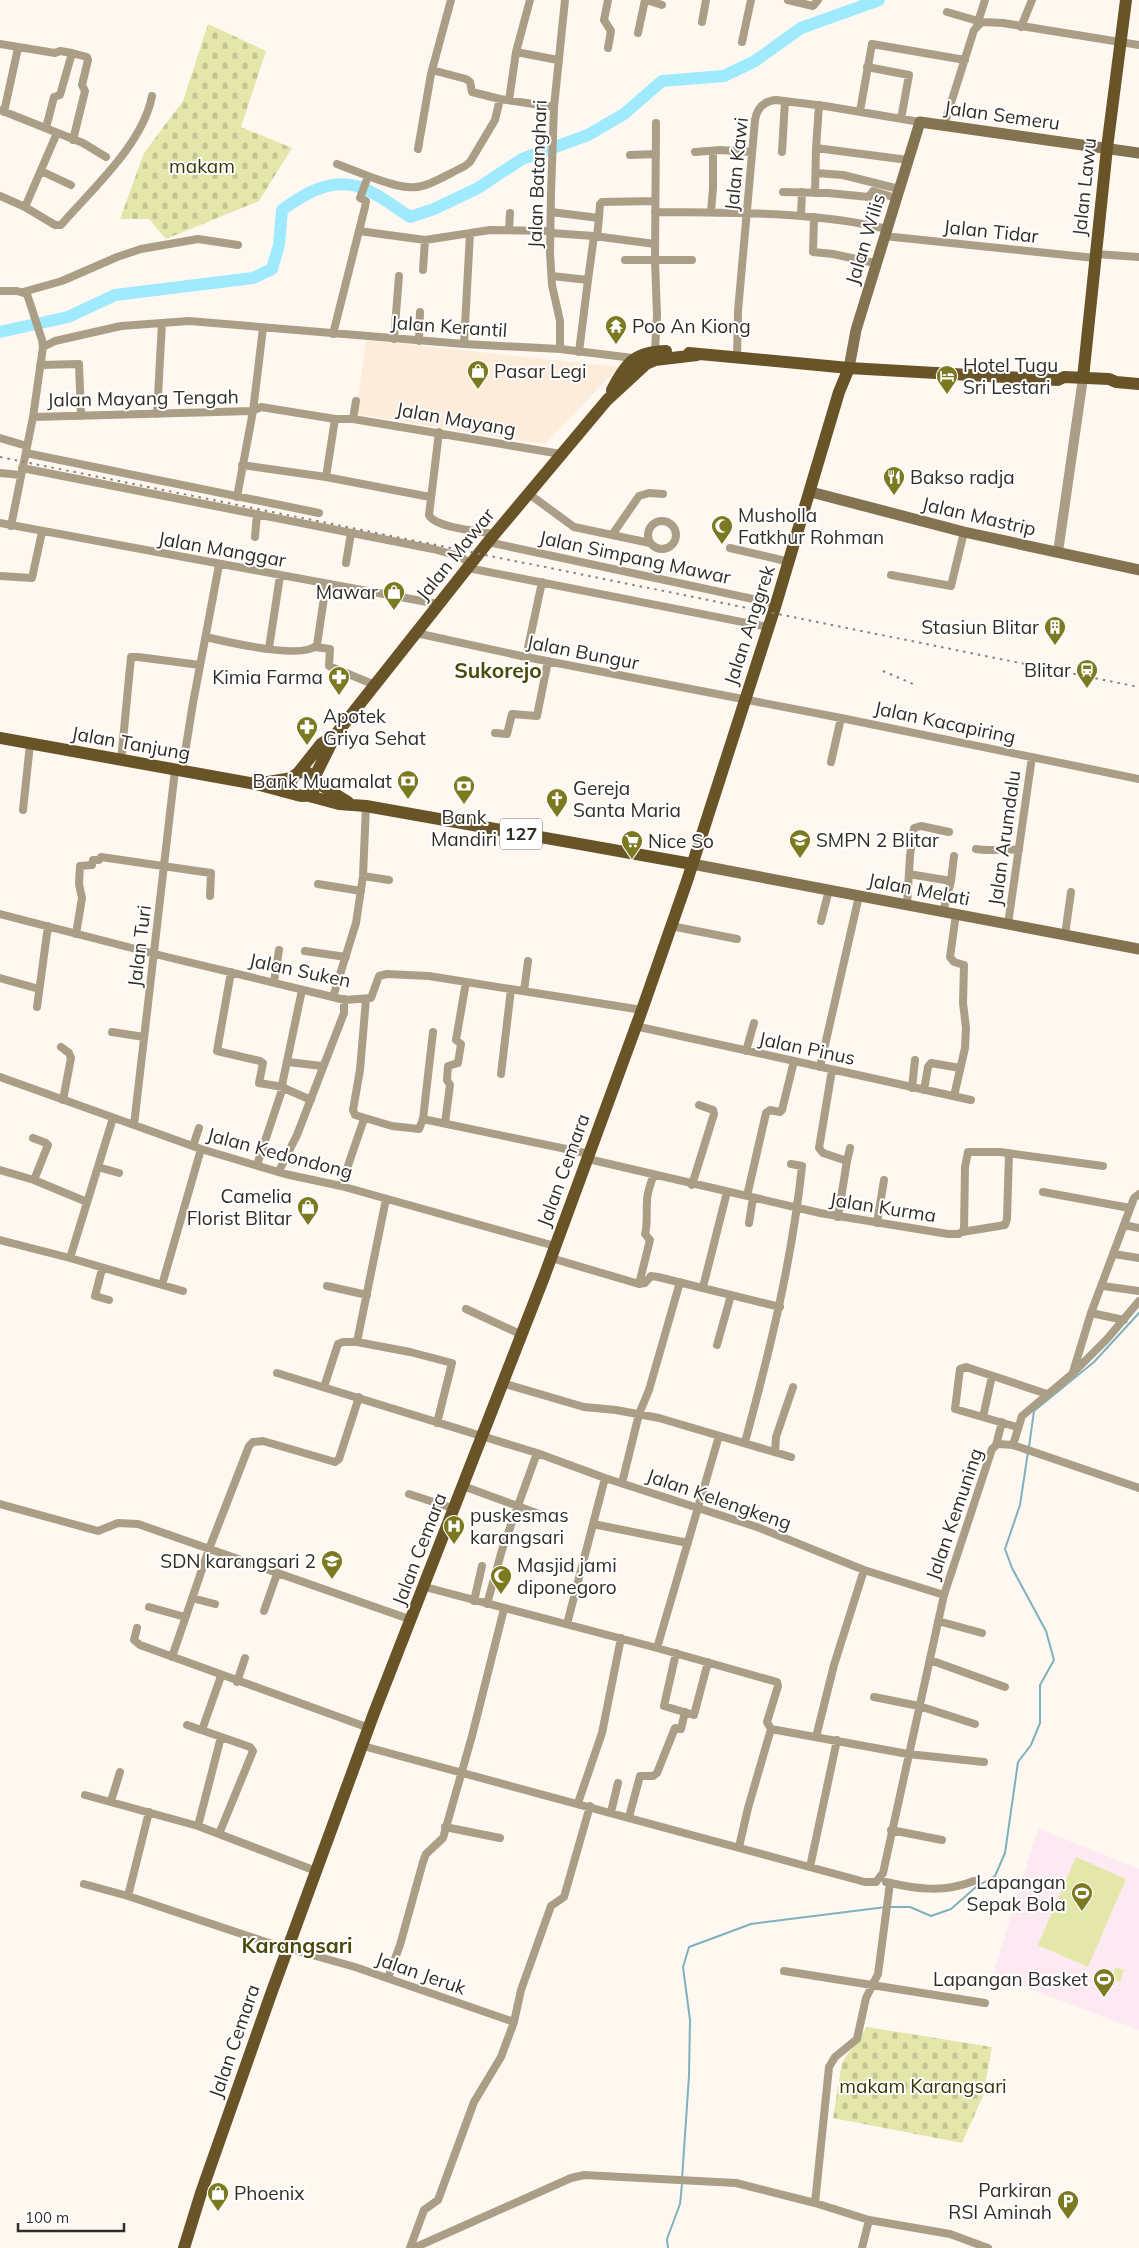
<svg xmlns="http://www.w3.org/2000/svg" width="1139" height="2248" font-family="Mulish,sans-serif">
<defs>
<pattern id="cemetery-stones" width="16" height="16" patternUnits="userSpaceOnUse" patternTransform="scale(1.25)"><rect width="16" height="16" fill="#e3e7aa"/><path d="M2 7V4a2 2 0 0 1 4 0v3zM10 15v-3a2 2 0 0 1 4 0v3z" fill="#c3c692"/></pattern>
</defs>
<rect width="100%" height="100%" fill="#fff8f1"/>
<!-- built -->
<path fill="#fcecd9" d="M366 340 619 367 545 444 356 414Z"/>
<!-- education -->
<path fill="#fde9f1" d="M1038 1828 1139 1869V2030L993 1975Z"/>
<!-- cemetery -->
<path fill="url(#cemetery-stones)" d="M208 24 266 51 241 127 292 148 259 201 166 239 149 219H120L144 153 183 101Z
M867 2027 992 2047 983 2096 962 2143 833 2118 842 2062Z"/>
<!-- pitch -->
<path fill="#e3e7aa" d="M1076 1857 1126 1879 1088 1967 1038 1945Z
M1116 1967 1124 1970 1120 1982 1112 1979Z
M1064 1974 1077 1979 1075 1986 1062 1981Z"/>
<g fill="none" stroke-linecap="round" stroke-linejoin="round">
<!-- stream -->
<path stroke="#7eb1be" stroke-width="2" d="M1029 1447 1034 1411 1094 1362 1139 1313
M890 1907H910L931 1916 951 1909 976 1887 995 1876 1005 1853 1018 1762 1031 1745 1040 1723V1685L1054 1660 1046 1631 1012 1568 1005 1549 1020 1505 1028 1452
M682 2179 689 2076 690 2020 683 1967 689 1947 751 1924 886 1907
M668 2248 667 2239 680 2204 682 2184"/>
<!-- river -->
<path stroke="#9feafe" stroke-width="12" d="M0 332 68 317 115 295 253 278 272 269 279 245 282 210C305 193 331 178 360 187 376 192 396 208 410 217L434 209 478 188 522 159 588 135 624 114 662 81 724 76 755 61 801 28 879 0"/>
<!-- minor -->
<path stroke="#ab9e87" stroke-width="8" d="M608 0 604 20 611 31 608 48
M647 0 662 5
M788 0 813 6 818 0
M947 12 978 21
M702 22 706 0
M977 25 985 0
M1021 27 1032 0
M638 33 645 0
M742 42 751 0
M0 44 55 53 60 51 72 53 60 95 54 97 46 128
M516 52 558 60
M72 53 87 57 88 60 82 85 85 91 73 140
M867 67 909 75 901 119
M432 70 466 79 470 82 472 92 500 99 554 107
M509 100 516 52 530 0
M819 105 816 148 908 160
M0 110 83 143 106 157
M860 111 872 44 965 60
M4 112 18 48
M944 125 974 30 982 22 1003 23 1139 45
M418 149 431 74 451 0
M695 152 720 150 752 152
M782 152 785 101
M630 155 656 154
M337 164 368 176
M41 171 71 185
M816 173 843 175 899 189
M783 192 828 193 869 197 873 191 896 198
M815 193 816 148
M0 196 25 207 55 225H61C92 189 143 144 152 96
M25 207 57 133
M551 212 599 218 600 204 602 202 655 201
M655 212C733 213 812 211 887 229
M711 212 713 188V151
M801 216 802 192
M814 217 813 252 833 254 875 263
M509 230 510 213
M359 231 425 240 490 230 551 231
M551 233 594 236 588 280
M594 236 655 244
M597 236 599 218
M884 236 1095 258
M1096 254 1139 257
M625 260H692
M423 270 425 240
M552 276 588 280 579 352
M0 291H17L27 294 42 340 43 347 33 417 11 526
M23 292 62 281 117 257 141 249 198 239 238 245
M333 334 365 207 366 201 360 198 368 176C419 195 419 189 465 166L470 162 495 120 500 99
M394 339 399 276
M419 341 420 312
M464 344 470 233
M43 347 55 341 121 326 189 321 464 344 560 349 633 358
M560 349V321L552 285 550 253 551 193 554 107 565 0
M655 351 657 315 655 261 656 123
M737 358 738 311 755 120C757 108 764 101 776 100L825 106 920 122
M40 365 79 364 81 416
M157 414 162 323
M33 417 253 411 261 407 335 419H353L561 454
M353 419 356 401
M439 432 429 515C435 528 480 531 495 534
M0 438 27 446
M26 453 319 513
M242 465 326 477 430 497
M22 468 433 549 459 556 471 564
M0 473 21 475
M326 477 335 419
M529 494 574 527 650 543
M237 497 253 411 263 328
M648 535a14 14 0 1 1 28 0a14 14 0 1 1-28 0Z
M0 523 438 604
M612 535 639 496 649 493 663 494
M255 537 257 514
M488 542 776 604
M730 548 790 562
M346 563 351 533
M468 568 768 627
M891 575 951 586 964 532
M0 576 32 578 42 532
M416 633 526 657 841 718 1139 779
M206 637C227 642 303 660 317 645L326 584
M315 647 330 649 329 666 375 685
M269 648 280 576
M526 657 542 582
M495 733 507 734 512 714 537 716 548 661
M121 761 131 657H138L200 665
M831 762 841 718
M182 771 193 703 219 565
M23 810 30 744
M976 849C991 852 1004 848 1019 850
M909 874 951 881 954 856
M363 876 389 880
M318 884 361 891
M907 905 910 856 914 828 921 826 949 832
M943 912 951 881
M0 914 163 956 345 1000 371 998 379 976 387 974 429 976 642 1010
M821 921 829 890
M1008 924 1032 757
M671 926 737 939
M76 934 82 898 79 884 80 866 92 865 93 860H99L101 857 211 873 210 896
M1065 935 1071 892
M305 951 346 957
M231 972 217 1051 260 1061 263 1063 259 1083 283 1087 257 1165
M0 978 39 989
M274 982 279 950
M302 990 282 1085 286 1089 311 1100
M524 991 528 961
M333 997 356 923 363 876 366 806
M366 999 360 1070 353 1110 355 1115 392 1126 419 1129 423 1119 433 1032
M37 1007 48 926
M635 1026 971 1100
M112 1032 144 1037
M61 1047 69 1053 71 1058 63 1100
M746 1051 754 1023
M288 1062 322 1066
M820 1067 859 896
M832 1070 819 1148 823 1153 847 1161 838 1217
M501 1074 511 989
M0 1077 201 1149 285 1174 341 1186 555 1246
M912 1088 915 1060
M924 1090 928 1067 931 1063 960 1068
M954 1096 965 1048 966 1028 963 1003 964 965 954 962 950 957 956 914
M423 1119 590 1154
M445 1123 450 1085 447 1080 448 1066 458 1063 461 1044 456 1040 466 982
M134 1125 175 770
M33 1138 46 1143 48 1145 34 1180
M193 1146 199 1128
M588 1159 820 1213 948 1234H959L964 1230 965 1167 968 1152H1000L1103 1166
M847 1161 850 1148
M98 1167 119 1173
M0 1170 34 1180 87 1202
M279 1171 297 1135 344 1013V999
M692 1185 714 1114 713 1110 699 1105
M341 1186 364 1119
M1043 1192 1130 1208
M747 1196 766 1113 770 1110 780 1112 782 1110 794 1061
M386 1199 357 1342 410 1352 452 1363 437 1423
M749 1223 753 1198
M877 1223 884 1180
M1124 1225 1139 1228
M962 1232 1005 1225 1007 1219 1009 1153
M0 1240 70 1258 113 1118
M1114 1254 1139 1258
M70 1258 183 1291
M551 1258 639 1284 645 1283 651 1276 658 1277 780 1307
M102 1269 95 1296 109 1300
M639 1284 650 1240 645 1234C648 1223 646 1212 647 1201 647 1192 651 1184 653 1176
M162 1285 201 1149
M327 1286 367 1295
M1103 1286 1139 1291
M703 1287 727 1192
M466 1309 520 1334
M1091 1313 1124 1320
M717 1345 731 1295
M1073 1372 1091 1313 1134 1198 1139 1194
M277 1373 537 1453 605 1478 757 1527 864 1570 944 1595
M502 1383 584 1407 616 1410 659 1418 791 1457
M324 1387 338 1344 343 1342H357
M983 1417 992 1376
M1017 1427 955 1409 960 1369 966 1367 1047 1394
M745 1442C770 1350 792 1261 802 1166L791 1164
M996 1445 1002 1422
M1013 1445 1022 1416 1072 1374 1107 1339 1139 1301
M775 1452 776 1437 793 1387
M622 1483 639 1414 649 1390 680 1282
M463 1486 547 1517
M409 1494 455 1509
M0 1504 98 1531 118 1523 138 1524 412 1620
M593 1524 688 1543
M425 1587 657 1648 777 1682 778 1686 767 1722 771 1729 748 1808 739 1847
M192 1598 215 1604
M474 1601 482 1566
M487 1604 502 1550 537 1453
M149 1607 185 1617
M264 1611 277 1574
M938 1621 982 1633
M567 1624 605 1478
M137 1628 134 1640 140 1645 369 1728
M657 1648 719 1436
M676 1653 664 1706 694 1715 708 1662
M172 1657 209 1549 249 1446 253 1442 263 1441 335 1462 339 1459 359 1397
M930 1660 1005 1687
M237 1682 245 1658
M874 1697 919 1706 975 1724
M187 1725 250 1747 253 1751 219 1834
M771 1729 908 1754 984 1762
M202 1730 221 1676
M816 1737 834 1665 864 1570
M363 1746 865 1882H876L883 1873 944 1595 992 1449 998 1444 1013 1445 1139 1488
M85 1795 198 1826 316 1871
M111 1801 120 1772
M578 1803 602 1733 621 1638
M611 1812 618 1783
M629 1817 640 1776H653L657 1773 675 1728 681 1729 685 1712
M198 1826 221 1737
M445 1827 500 1838
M891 1830 942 1840
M810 1867 837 1740
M886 1882C916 1889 944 1893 974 1881
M84 1884 128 1896 266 1942 355 1967 514 2022
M128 1896 149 1812
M784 1971 985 2003
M388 1978 400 1945 423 1862 426 1854 443 1838 472 1736 504 1609
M815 2203 829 2067 835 2057 857 2039 866 1998 878 1974 890 1883
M410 2248 424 2210 438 2200 474 2102 501 2057 514 2022 521 1990 551 1906 564 1897 590 1806
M414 2248 571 2178 584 2175 736 2183 815 2203 869 2220 950 2234 988 2248
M862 2248 869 2220"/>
<!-- tertiary -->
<path stroke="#ab9e87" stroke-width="10" d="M1058 552 1082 385"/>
<!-- secondary -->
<path stroke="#847350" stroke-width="11" d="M849 368 856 330 920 122 1139 153
M811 492 964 532 1139 570
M692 864 1139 949"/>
<!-- primary -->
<path stroke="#695428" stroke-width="12" d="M689 353 849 368 1058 380 1064 377 1109 379 1116 382 1139 384
M1083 378 1107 148 1126 0
M612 390C626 362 635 352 666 351
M0 738 256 784 297 795
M291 784a12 12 0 1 1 24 0a12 12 0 1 1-24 0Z
M298 773 321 744 336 734 488 542 607 400 646 364 655 360 697 355
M314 778 336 734
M316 782 348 802
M256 784 292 778
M309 796 339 804 366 806 692 864
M184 2248 201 2193 271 1994 374 1713 544 1277 642 1010 687 881 776 604 839 392 849 368"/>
<!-- rail -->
<path stroke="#88837d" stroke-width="2" stroke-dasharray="2.5 5" stroke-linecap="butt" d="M0 457 1139 687
M883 671 913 684"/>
</g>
<!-- icons -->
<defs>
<g id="temple-pin" transform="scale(1.125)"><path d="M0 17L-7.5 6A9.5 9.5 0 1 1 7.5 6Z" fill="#7c7a20" stroke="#fff"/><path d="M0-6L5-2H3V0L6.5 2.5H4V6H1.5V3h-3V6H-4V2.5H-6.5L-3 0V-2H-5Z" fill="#fff"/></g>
<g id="shop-pin" transform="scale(1.125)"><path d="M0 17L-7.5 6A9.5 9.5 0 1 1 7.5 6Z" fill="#7c7a20" stroke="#fff"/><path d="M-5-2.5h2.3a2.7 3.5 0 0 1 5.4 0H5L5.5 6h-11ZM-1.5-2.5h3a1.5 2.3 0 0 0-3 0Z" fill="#fff"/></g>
<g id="hotel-pin" transform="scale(1.125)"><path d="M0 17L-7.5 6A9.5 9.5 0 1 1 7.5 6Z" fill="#7c7a20" stroke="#fff"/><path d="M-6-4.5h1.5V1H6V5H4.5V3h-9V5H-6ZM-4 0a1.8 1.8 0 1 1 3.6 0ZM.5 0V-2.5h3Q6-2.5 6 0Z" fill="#fff"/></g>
<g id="restaurant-pin" transform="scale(1.125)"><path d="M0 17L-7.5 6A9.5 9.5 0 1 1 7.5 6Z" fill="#7c7a20" stroke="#fff"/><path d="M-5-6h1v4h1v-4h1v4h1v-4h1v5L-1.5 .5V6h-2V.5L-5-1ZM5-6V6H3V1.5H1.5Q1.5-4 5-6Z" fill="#fff"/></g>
<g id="mosque-pin" transform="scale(1.125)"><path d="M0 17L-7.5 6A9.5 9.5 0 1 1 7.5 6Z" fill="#7c7a20" stroke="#fff"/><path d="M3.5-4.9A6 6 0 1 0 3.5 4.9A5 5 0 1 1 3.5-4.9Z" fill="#fff"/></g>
<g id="building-pin" transform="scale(1.125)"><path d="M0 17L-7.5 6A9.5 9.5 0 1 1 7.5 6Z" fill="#7c7a20" stroke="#fff"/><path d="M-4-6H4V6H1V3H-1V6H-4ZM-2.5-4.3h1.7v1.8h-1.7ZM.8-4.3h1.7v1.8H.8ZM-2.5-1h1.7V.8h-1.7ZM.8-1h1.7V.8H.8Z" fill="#fff"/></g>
<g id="station-pin" transform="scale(1.125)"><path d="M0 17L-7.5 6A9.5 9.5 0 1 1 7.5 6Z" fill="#7c7a20" stroke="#fff"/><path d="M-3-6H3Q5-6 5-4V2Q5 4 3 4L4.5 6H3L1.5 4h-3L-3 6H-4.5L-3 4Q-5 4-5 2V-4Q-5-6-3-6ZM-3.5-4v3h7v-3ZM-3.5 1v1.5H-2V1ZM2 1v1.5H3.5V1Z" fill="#fff"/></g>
<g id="pharmacy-pin" transform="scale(1.125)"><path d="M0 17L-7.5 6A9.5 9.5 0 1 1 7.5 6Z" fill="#7c7a20" stroke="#fff"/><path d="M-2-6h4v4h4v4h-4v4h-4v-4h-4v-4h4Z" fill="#fff"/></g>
<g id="bank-pin" transform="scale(1.125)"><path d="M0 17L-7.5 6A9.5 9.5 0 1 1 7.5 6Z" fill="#7c7a20" stroke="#fff"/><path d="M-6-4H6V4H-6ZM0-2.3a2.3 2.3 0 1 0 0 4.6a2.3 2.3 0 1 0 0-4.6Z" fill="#fff"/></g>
<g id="church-pin" transform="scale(1.125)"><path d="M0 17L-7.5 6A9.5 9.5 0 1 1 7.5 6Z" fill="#7c7a20" stroke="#fff"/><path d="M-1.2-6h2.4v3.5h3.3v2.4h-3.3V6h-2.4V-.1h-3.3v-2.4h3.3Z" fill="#fff"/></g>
<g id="school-pin" transform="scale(1.125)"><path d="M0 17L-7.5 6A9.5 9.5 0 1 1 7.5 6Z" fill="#7c7a20" stroke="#fff"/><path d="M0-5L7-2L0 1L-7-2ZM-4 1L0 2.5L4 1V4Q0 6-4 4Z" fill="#fff"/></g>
<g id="supermarket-pin" transform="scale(1.125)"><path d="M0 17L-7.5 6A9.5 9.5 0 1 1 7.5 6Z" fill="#7c7a20" stroke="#fff"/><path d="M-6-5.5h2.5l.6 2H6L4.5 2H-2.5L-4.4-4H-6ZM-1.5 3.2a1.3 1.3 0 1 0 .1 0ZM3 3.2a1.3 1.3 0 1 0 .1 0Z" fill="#fff"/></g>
<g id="hospital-pin" transform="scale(1.125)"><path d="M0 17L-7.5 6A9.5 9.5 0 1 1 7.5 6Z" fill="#7c7a20" stroke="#fff"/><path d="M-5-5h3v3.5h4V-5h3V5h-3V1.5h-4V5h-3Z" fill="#fff"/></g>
<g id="stadium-pin" transform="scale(1.125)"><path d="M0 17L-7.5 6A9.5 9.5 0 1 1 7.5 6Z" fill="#7c7a20" stroke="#fff"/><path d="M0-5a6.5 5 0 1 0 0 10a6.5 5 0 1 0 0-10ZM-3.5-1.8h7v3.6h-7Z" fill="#fff"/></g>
<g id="parking-pin" transform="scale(1.125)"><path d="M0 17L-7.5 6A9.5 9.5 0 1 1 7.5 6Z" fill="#7c7a20" stroke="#fff"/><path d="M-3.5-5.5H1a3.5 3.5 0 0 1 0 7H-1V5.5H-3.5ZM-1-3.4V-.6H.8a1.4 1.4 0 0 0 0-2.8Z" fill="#fff"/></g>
</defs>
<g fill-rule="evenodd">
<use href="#temple-pin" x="616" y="326"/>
<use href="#shop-pin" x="478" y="371"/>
<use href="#hotel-pin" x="947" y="376"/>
<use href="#restaurant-pin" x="894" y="477"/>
<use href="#mosque-pin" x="722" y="526"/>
<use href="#shop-pin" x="394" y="592"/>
<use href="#building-pin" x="1055" y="627"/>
<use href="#station-pin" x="1087" y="670"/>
<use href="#pharmacy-pin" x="339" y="677"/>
<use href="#pharmacy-pin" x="307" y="727"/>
<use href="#bank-pin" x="408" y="781"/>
<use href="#bank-pin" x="464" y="786"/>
<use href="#church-pin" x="557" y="799"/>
<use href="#school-pin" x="800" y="840"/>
<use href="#supermarket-pin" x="632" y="841"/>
<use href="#shop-pin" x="308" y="1207"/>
<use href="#hospital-pin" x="454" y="1526"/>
<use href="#school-pin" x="332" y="1561"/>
<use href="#mosque-pin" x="501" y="1576"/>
<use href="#stadium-pin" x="1082" y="1893"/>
<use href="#stadium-pin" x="1104" y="1979"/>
<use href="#shop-pin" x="218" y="2193"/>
<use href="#parking-pin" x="1068" y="2201"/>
</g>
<g text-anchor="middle" stroke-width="4" stroke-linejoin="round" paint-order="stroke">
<!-- shield labels -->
<rect fill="#fff" stroke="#6f6c68" stroke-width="1" x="500" y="818.5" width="42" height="31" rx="4"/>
<g font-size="18" font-weight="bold" fill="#312d28">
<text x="521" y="840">127</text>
</g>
<!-- street labels -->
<g font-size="19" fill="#312d28" stroke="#fff">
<text transform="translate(1002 115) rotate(8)" y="7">Jalan Semeru</text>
<text transform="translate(736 164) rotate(-84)" y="7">Jalan Kawi</text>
<text transform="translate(537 174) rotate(-88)" y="7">Jalan Batanghari</text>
<text transform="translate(1084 187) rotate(-84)" y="7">Jalan Lawu</text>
<text transform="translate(991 231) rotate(6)" y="7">Jalan Tidar</text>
<text transform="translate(865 239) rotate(-73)" y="7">Jalan Wilis</text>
<text transform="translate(449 326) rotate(4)" y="7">Jalan Kerantil</text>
<text transform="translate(143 398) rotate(-1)" y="7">Jalan Mayang Tengah</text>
<text transform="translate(456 419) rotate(10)" y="7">Jalan Mayang</text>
<text transform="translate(979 516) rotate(13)" y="7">Jalan Mastrip</text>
<text transform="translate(222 549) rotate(10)" y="7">Jalan Manggar</text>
<text transform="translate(455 554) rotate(-51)" y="7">Jalan Mawar</text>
<text transform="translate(635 557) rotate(12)" y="7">Jalan Simpang Mawar</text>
<text transform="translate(749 625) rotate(-72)" y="7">Jalan Anggrek</text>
<text transform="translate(583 652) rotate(11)" y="7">Jalan Bungur</text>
<text transform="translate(945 722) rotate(12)" y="7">Jalan Kacapiring</text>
<text transform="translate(131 743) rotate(10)" y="7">Jalan Tanjung</text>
<text transform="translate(1004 838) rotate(-82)" y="7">Jalan Arumdalu</text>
<text transform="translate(919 889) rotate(11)" y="7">Jalan Melati</text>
<text transform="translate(139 946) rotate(-83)" y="7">Jalan Turi</text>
<text transform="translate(300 970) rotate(12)" y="7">Jalan Suken</text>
<text transform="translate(807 1048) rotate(12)" y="7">Jalan Pinus</text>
<text transform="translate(280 1153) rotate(15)" y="7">Jalan Kedondong</text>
<text transform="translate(563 1170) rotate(-70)" y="7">Jalan Cemara</text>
<text transform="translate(883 1207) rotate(9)" y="7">Jalan Kurma</text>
<text transform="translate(719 1499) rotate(19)" y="7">Jalan Kelengkeng</text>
<text transform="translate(954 1514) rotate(-71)" y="7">Jalan Kemuning</text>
<text transform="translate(419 1549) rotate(-69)" y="7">Jalan Cemara</text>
<text transform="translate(421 1973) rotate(19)" y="7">Jalan Jeruk</text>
<text transform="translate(234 2041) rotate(-71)" y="7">Jalan Cemara</text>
</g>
<!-- park labels -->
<g font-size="19" fill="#353707" stroke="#fff">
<text x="202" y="173">makam</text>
<text x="923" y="2093">makam Karangsari</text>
</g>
<!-- poi labels -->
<g font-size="19" fill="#312d28" stroke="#fff" text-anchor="start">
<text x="632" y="333">Poo An Kiong</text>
<text x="963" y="372">Hotel Tugu<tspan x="963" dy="22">Sri Lestari</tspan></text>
<text x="494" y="378">Pasar Legi</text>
<text x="910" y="484">Bakso radja</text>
<text x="738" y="522">Musholla<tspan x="738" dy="22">Fatkhur Rohman</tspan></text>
<text x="378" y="599" text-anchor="end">Mawar</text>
<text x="1039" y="634" text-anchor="end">Stasiun Blitar</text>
<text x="1071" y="677" text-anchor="end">Blitar</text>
<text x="323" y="684" text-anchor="end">Kimia Farma</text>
<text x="323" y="723">Apotek<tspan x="323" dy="22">Griya Sehat</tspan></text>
<text x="392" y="788" text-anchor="end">Bank Muamalat</text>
<text x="573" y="795">Gereja<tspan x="573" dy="22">Santa Maria</tspan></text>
<text x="464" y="824" text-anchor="middle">Bank<tspan x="464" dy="22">Mandiri</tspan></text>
<text x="816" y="847">SMPN 2 Blitar</text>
<text x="648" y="848">Nice So</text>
<text x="292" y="1203" text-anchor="end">Camelia<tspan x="292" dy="22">Florist Blitar</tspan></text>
<text x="470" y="1522">puskesmas<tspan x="470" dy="22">karangsari</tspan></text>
<text x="316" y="1568" text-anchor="end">SDN karangsari 2</text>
<text x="517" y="1572">Masjid jami<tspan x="517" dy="22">diponegoro</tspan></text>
<text x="1066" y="1889" text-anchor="end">Lapangan<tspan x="1066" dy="22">Sepak Bola</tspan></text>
<text x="1088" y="1986" text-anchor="end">Lapangan Basket</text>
<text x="1052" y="2197" text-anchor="end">Parkiran<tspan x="1052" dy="22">RSI Aminah</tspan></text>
<text x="234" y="2200">Phoenix</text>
</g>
<!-- quarter labels -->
<g font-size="21" font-weight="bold" fill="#4b490a" stroke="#fff">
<text x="498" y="678">Sukorejo</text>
<text x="297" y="1953">Karangsari</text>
</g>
</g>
<!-- scale -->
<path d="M18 2223v8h106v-8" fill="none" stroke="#312d28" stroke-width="2.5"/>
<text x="25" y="2223" font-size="15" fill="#312d28" stroke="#ffffff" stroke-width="4" paint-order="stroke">100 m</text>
</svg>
